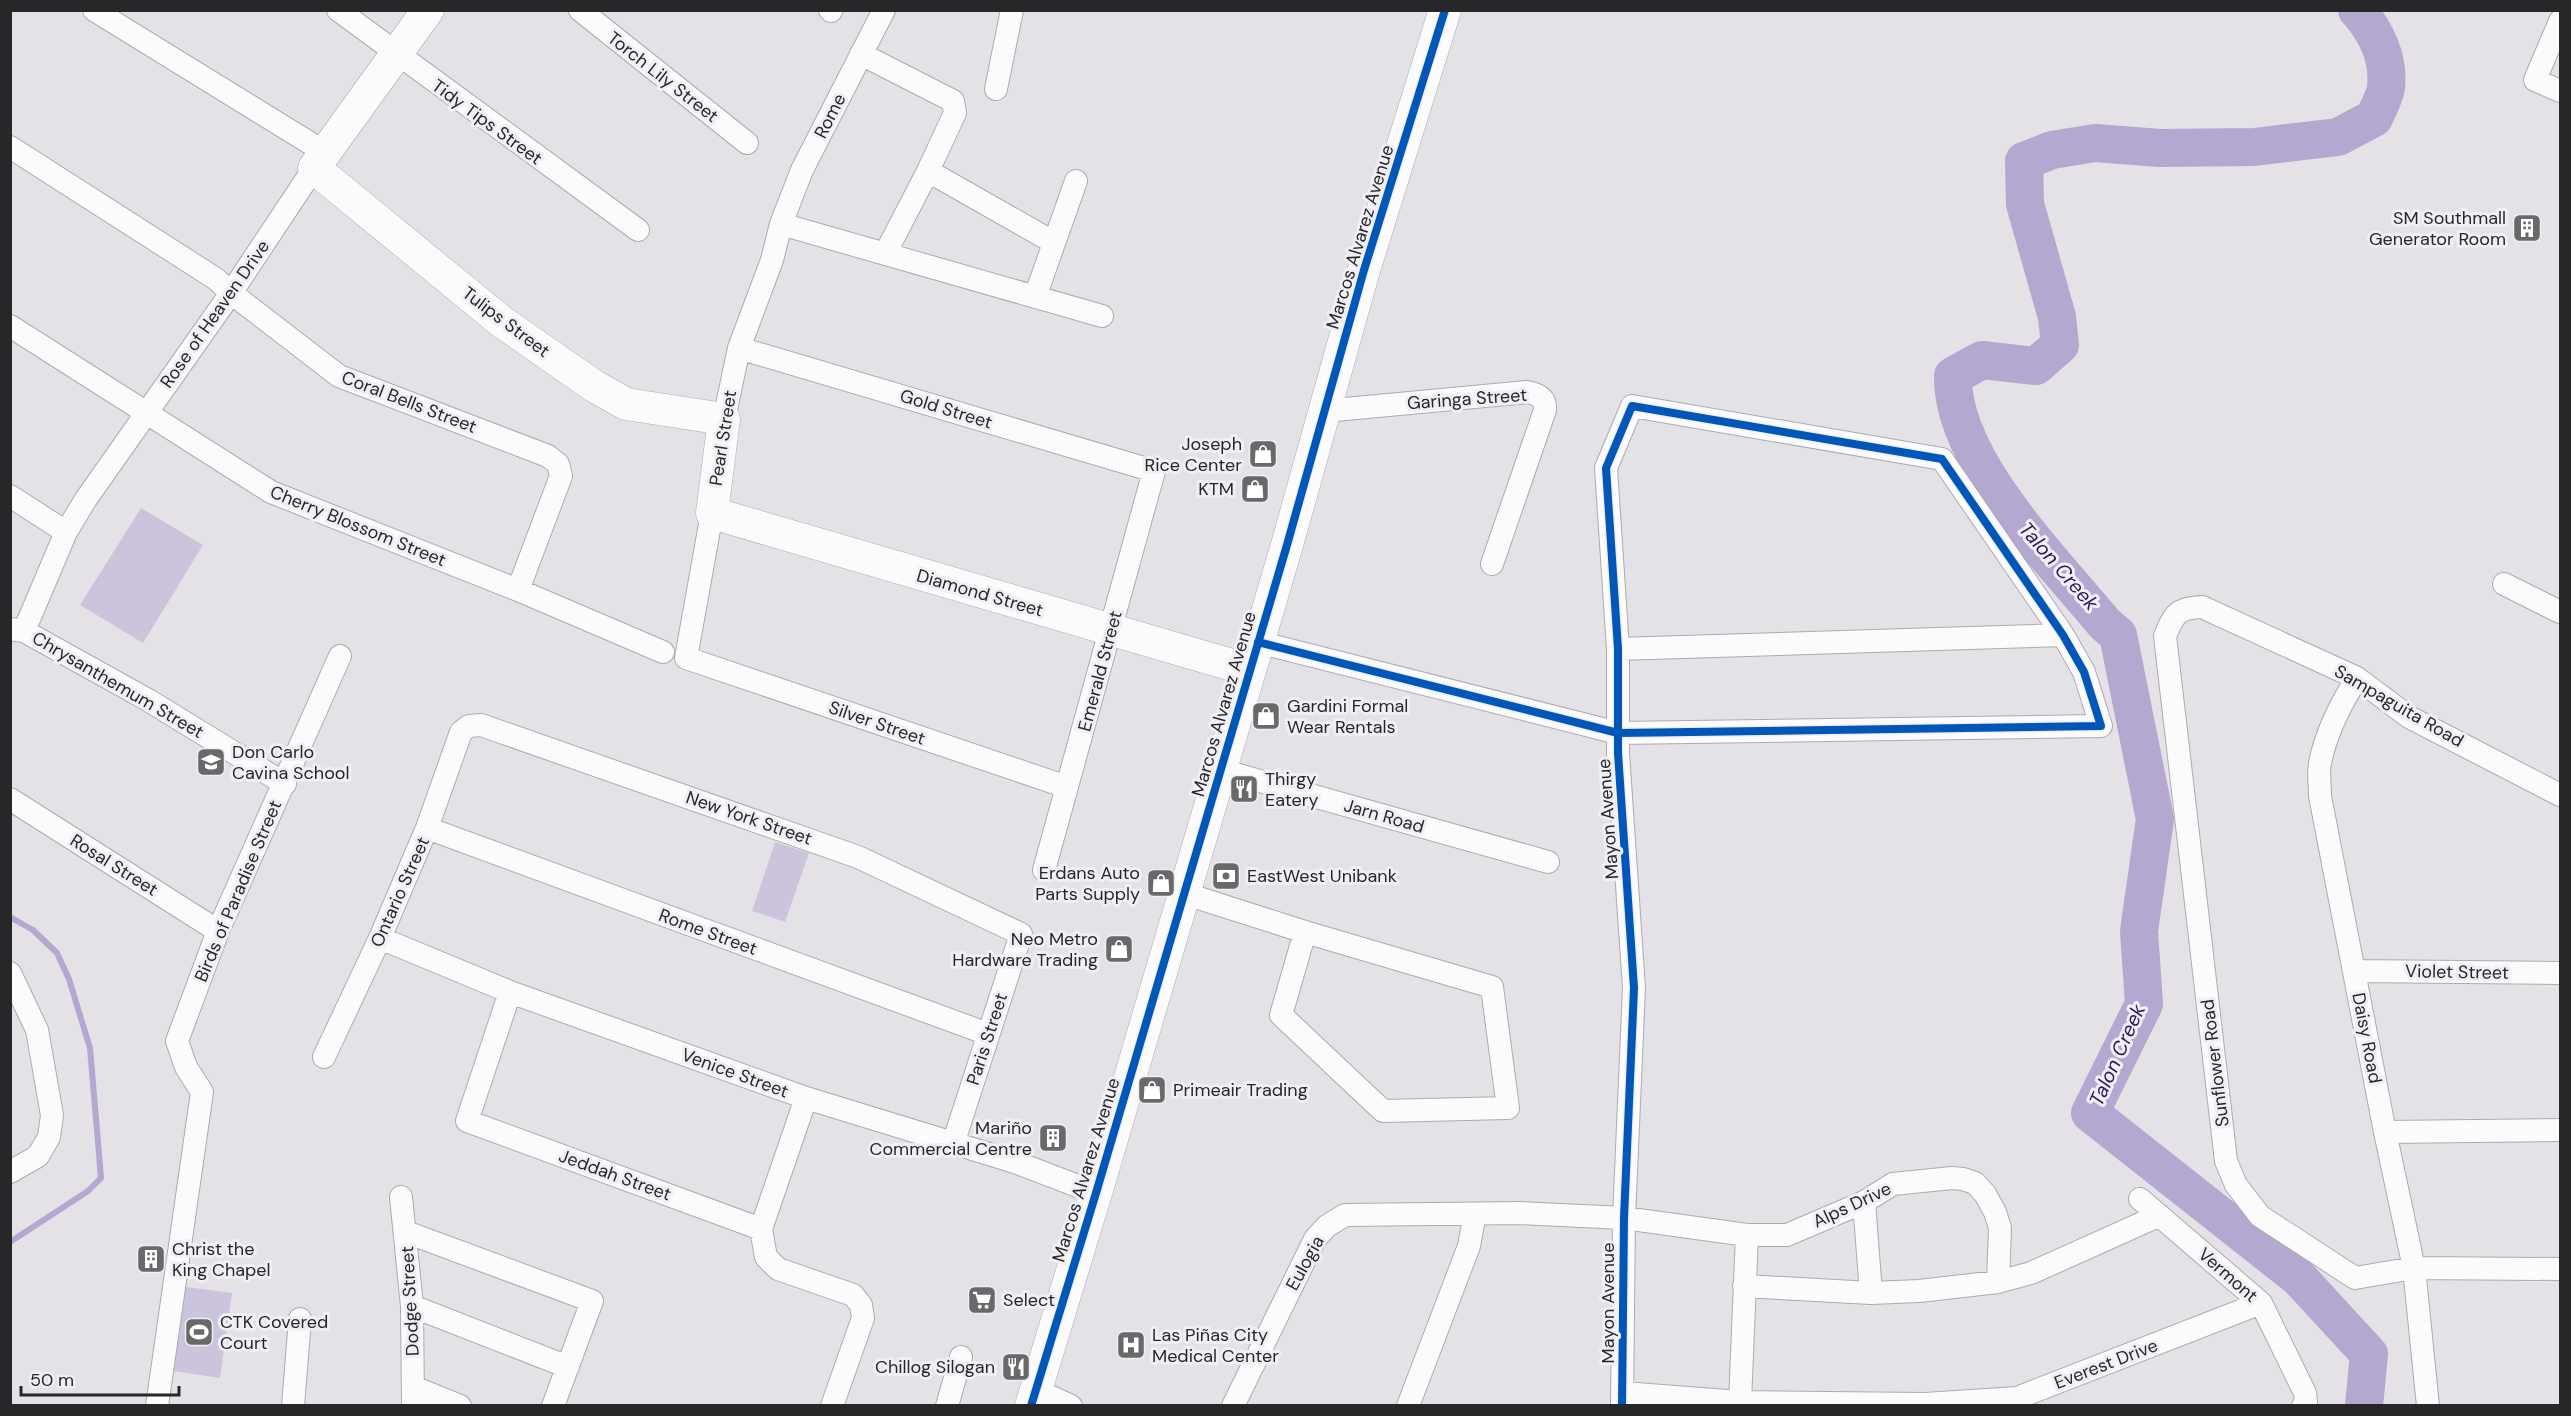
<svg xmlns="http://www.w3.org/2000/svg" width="2571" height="1416" font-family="'DM Sans',sans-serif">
<rect width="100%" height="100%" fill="#e4e2e6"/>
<!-- grass -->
<path fill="#ccc4dd" d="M141 508 203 545 143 643 80 605Z
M775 842 809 853 785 922 752 911Z
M179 1286 232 1293 220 1378 167 1370Z"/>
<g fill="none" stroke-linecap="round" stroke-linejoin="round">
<!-- stream -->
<path stroke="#b4a7d0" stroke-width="6" d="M10 917 33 930 57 953 69 979 90 1048 101 1178 88 1191 10 1242"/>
<!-- river -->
<path stroke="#b4a7d0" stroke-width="38" d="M2357 10C2376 31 2389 58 2386 87 2385 97 2378 108 2374 118L2338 137 2254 147 2160 148 2095 143 2052 150 2024 161 2025 204 2057 317 2060 345 2036 366 1982 360 1953 376C1951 460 2054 562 2105 624L2118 635 2155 819 2139 931 2144 1004 2090 1113 2299 1278 2369 1354 2364 1406"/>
<!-- street casing -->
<g stroke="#acabad" stroke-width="24">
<path id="street" d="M94 10 326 153
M338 10 638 230
M580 10 747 143
M830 10 831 11
M2560 21 2535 80 2560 91
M861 54 953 101 955 113 928 171 885 254
M996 89 1012 10
M10 147 216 279 231 293 339 376 548 456 558 464 561 476 518 590
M928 171 1053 242
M781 224 1102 316
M1035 297 1076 181
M10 326 271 492 518 590 663 652
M739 348 1154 471 1044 870
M1324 411 1527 392C1538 394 1546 398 1545 410L1492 564
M724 419 739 348 772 260 781 224 802 170 884 10
M10 496 66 532
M712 513 686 658 1067 787
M2504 584 2560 612
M10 629 24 631 148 700 285 784
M24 631 66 532 86 499 231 293 314 168
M1258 642 1618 733 2101 726 2084 672 2063 635 1942 459 1632 406 1606 468 1618 649V753L1634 988 1624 1218 1622 1406
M1618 649 2063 635
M2357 678C2340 705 2326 732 2320 763 2318 773 2320 786 2320 796L2385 1132 2414 1268 2428 1406
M1221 770 1548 862
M2560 795 2409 717 2357 678 2202 607C2177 608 2174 614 2165 636L2226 1161 2236 1185 2260 1216 2355 1278 2414 1268 2560 1269
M10 799 218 931
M427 828 988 1034
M1183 893 1305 932 1492 987 1508 1108 1383 1111 1281 1015 1305 932
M380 938 510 992 806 1098 1015 1162 1096 1193
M2354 971 2560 973
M10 973 37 1030 52 1115 49 1137 38 1156 10 1172
M510 992 467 1121 761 1229 806 1098
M324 1057 380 938 427 828 461 732 469 726 481 725 858 857 1021 934 953 1144
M2385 1132 2560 1130
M401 1197 412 1306 413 1406
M2140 1199 2261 1303 2305 1393 2306 1402 2303 1406
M1864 1202 1871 1293
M761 1229 766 1257 778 1269 853 1295 861 1305 863 1318 832 1406
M406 1232 592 1301 553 1406
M1744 1286 1871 1293 1919 1291 1998 1282 2031 1273 2158 1216
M412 1306 568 1367
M413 1387 460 1406
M1036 1390 1071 1406
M1623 1393 1740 1402 1925 1404 2017 1398 2261 1303
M1740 1402 1747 1235
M157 1406 202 1092 186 1067 177 1041 218 931 340 656
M293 1406 300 1319
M947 1406 961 1357
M1233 1406 1315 1239 1327 1226 1345 1215 1521 1213 1624 1218 1747 1235H1787L1864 1202 1893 1184 1952 1178 1963 1179 1975 1183 1985 1194 1995 1212 2000 1228 1998 1282
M1408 1406 1469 1246 1475 1214"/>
</g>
<!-- secondary casing -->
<g stroke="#acabad" stroke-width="33">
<path id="secondary" d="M428 10 314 168 502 322 594 386 626 404 724 419 712 513 1249 670
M1031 1406 1096 1193 1287 545 1364 270 1445 10"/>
</g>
<!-- street -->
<use href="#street" stroke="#fbfbfb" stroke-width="22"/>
<!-- secondary -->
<use href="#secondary" stroke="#fbfbfb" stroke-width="32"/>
<!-- cycleway casing -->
<g stroke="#f0eff5" stroke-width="11">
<path id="cycleway" d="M1258 642 1618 733 2101 726 2084 672 2063 635 1942 459 1632 406 1606 468 1618 649V753L1634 988 1624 1218 1622 1406
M1031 1406 1096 1193 1287 545 1364 270 1445 10"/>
</g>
<!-- cycleway -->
<use href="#cycleway" stroke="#0057b8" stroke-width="8"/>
</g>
<!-- icons -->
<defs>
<g id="building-square" transform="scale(1.5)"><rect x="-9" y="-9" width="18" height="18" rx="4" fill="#69686a" stroke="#f0eff5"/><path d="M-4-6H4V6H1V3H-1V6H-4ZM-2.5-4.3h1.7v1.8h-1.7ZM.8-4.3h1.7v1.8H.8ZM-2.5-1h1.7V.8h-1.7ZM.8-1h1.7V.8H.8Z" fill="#fff"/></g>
<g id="shop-square" transform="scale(1.5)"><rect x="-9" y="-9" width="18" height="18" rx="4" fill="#69686a" stroke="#f0eff5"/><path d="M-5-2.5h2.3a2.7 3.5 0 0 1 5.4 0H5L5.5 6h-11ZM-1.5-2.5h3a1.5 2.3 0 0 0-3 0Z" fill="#fff"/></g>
<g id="school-square" transform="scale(1.5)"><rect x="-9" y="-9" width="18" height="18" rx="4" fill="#69686a" stroke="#f0eff5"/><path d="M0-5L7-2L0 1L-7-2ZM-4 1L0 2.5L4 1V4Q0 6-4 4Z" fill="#fff"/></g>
<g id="restaurant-square" transform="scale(1.5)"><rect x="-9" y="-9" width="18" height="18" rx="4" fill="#69686a" stroke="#f0eff5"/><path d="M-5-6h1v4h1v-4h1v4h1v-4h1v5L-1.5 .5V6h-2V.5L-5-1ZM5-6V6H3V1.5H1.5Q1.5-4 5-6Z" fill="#fff"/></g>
<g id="bank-square" transform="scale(1.5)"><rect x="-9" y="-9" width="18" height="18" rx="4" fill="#69686a" stroke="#f0eff5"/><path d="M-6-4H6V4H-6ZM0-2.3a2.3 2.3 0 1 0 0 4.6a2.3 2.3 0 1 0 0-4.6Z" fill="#fff"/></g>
<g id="supermarket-square" transform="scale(1.5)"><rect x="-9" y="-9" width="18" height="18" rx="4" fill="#69686a" stroke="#f0eff5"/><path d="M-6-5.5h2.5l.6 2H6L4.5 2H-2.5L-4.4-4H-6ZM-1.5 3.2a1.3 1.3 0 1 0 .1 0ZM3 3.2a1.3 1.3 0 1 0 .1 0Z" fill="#fff"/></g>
<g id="stadium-square" transform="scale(1.5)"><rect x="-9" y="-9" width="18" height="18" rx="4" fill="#69686a" stroke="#f0eff5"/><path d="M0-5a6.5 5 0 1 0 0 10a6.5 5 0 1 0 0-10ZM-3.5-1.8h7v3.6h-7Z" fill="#fff"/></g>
<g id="hospital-square" transform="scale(1.5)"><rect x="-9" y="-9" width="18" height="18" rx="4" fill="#69686a" stroke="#f0eff5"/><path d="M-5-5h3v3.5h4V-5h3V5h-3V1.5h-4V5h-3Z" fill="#fff"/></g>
</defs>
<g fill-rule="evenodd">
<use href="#building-square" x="2527" y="228"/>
<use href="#shop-square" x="1263" y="454"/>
<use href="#shop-square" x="1255" y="489"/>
<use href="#shop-square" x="1266" y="716"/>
<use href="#school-square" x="211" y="762"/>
<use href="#restaurant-square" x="1244" y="789"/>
<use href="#bank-square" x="1226" y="876"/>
<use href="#shop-square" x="1161" y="883"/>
<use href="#shop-square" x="1119" y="949"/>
<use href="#shop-square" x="1152" y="1090"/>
<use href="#building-square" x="1053" y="1138"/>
<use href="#building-square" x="151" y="1259"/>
<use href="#supermarket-square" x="982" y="1300"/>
<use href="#stadium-square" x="199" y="1332"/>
<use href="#hospital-square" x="1131" y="1345"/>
<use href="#restaurant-square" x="1016" y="1367"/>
</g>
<g text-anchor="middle" stroke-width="6" stroke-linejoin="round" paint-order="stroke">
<!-- street labels -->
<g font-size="18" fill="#272628" stroke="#f0eff5">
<text transform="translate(663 77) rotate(38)" y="6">Torch Lily Street</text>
<text transform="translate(830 116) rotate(-63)" y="6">Rome</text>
<text transform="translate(487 122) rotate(36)" y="6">Tidy Tips Street</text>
<text transform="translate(1360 237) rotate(-73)" y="6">Marcos Alvarez Avenue</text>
<text transform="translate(215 314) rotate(-55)" y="6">Rose of Heaven Drive</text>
<text transform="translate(506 322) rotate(37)" y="6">Tulips Street</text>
<text transform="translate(1467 399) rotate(-4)" y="6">Garinga Street</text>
<text transform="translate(409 402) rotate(21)" y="6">Coral Bells Street</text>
<text transform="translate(946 409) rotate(17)" y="6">Gold Street</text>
<text transform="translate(723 438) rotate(-81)" y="6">Pearl Street</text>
<text transform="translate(358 526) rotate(22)" y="6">Cherry Blossom Street</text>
<text transform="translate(980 593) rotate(16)" y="6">Diamond Street</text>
<text transform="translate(1100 671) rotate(-75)" y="6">Emerald Street</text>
<text transform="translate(118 685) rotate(30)" y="6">Chrysanthemum Street</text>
<text transform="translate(1224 704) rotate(-74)" y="6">Marcos Alvarez Avenue</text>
<text transform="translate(2399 706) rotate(30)" y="6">Sampaguita Road</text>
<text transform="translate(877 723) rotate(19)" y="6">Silver Street</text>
<text transform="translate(1384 816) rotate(16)" y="6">Jarn Road</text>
<text transform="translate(749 818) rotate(19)" y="6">New York Street</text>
<text transform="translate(1608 819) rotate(-94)" y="6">Mayon Avenue</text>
<text transform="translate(114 865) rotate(32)" y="6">Rosal Street</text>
<text transform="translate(238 891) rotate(-67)" y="6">Birds of Paradise Street</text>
<text transform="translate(400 892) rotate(-66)" y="6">Ontario Street</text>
<text transform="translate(708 932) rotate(20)" y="6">Rome Street</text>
<text transform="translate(2457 972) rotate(1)" y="6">Violet Street</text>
<text transform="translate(2367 1038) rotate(79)" y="6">Daisy Road</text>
<text transform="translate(987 1039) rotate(-72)" y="6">Paris Street</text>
<text transform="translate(2215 1063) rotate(-97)" y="6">Sunflower Road</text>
<text transform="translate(735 1073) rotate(20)" y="6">Venice Street</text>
<text transform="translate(1086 1170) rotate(-73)" y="6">Marcos Alvarez Avenue</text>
<text transform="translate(615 1175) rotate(20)" y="6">Jeddah Street</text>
<text transform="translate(1852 1205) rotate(-25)" y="6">Alps Drive</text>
<text transform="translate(1305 1263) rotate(-61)" y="6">Eulogia</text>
<text transform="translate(2228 1275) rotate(41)" y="6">Vermont</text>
<text transform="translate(410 1301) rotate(-93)" y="6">Dodge Street</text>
<text transform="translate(1608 1303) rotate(-90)" y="6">Mayon Avenue</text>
<text transform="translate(2106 1364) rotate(-21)" y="6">Everest Drive</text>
</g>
<!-- poi labels -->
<g font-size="18" fill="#272628" stroke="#f0eff5" text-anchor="start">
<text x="2506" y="224" text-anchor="end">SM Southmall<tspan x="2506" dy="21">Generator Room</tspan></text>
<text x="1242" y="450" text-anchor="end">Joseph<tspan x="1242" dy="21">Rice Center</tspan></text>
<text x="1234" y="495" text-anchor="end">KTM</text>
<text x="1287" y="712">Gardini Formal<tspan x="1287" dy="21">Wear Rentals</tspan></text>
<text x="232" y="758">Don Carlo<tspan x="232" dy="21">Cavina School</tspan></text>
<text x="1265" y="785">Thirgy<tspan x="1265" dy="21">Eatery</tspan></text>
<text x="1140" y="879" text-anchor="end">Erdans Auto<tspan x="1140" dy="21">Parts Supply</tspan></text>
<text x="1247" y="882">EastWest Unibank</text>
<text x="1098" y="945" text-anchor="end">Neo Metro<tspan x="1098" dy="21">Hardware Trading</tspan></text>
<text x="1173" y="1096">Primeair Trading</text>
<text x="1032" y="1134" text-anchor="end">Mariño<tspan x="1032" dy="21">Commercial Centre</tspan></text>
<text x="172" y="1255">Christ the<tspan x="172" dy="21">King Chapel</tspan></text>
<text x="1003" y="1306">Select</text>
<text x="220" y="1328">CTK Covered<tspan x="220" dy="21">Court</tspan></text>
<text x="1152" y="1341">Las Piñas City<tspan x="1152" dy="21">Medical Center</tspan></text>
<text x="995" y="1373" text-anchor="end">Chillog Silogan</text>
</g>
<!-- water labels -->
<g font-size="20" font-style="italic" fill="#321557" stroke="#f0eff5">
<text transform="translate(2059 566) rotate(49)" y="7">Talon Creek</text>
<text transform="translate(2117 1055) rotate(-66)" y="7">Talon Creek</text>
</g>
</g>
<!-- border -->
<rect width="2571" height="1416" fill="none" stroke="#272628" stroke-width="24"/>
<!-- scale -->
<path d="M21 1386v9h158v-9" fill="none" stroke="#272628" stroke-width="3"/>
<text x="30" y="1386" font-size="18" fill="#272628" stroke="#f0eff5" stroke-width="4.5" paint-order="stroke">50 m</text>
</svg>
